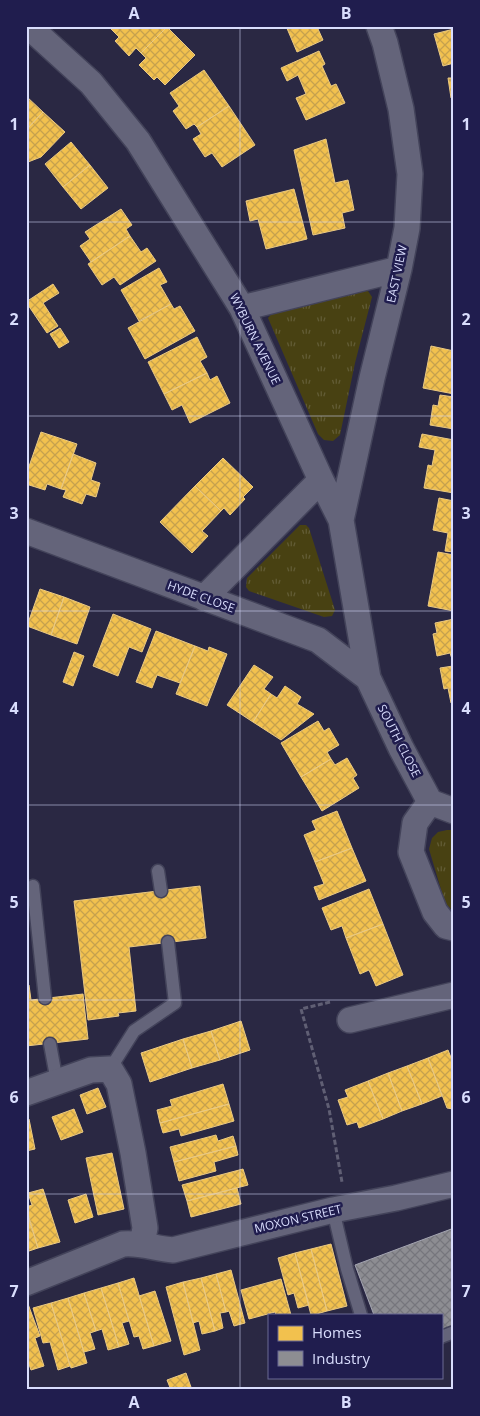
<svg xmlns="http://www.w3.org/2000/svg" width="480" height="1416" font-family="'Open Sans',sans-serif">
<defs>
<pattern id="grass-tufts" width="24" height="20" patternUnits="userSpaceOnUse" patternTransform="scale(1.25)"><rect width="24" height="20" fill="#484112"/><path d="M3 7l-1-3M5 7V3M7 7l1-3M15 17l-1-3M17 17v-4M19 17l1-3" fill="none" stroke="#625c35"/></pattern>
<pattern id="homes-cross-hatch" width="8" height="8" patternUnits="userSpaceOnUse" patternTransform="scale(1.25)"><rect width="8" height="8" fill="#f2c14e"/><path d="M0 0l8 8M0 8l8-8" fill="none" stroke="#c6a14e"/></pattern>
<pattern id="industry-cross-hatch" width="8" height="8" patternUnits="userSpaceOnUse" patternTransform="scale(1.25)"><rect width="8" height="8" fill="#8d8d92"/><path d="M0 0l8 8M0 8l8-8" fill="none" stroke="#76767d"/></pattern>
</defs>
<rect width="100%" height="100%" fill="#2a2843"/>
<!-- grass -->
<path fill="url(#grass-tufts)" d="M361 291H368L372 297 355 363 340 435 333 441 324 440 318 434 268 318 275 310Z
M300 525H306L309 528 335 610 332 616 324 617 249 591 246 587 247 578Z
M447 830H454V912L445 903 429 849 432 838 438 832Z"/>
<!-- homes -->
<path fill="url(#homes-cross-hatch)" stroke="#eac982" d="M113 26H168L141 53 136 48 129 56 115 41 119 37 111 29Z
M286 26H323L318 29 323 40 297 52Z
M167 27 195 55 165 85 157 77 154 80 139 65 146 58 141 53Z
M454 29V63L443 66 434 34Z
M319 51 325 64 322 66 331 86 336 84 345 103 306 120 296 98 306 94 298 75 287 81 281 68Z
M204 70 229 106 197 127 194 124 186 129 173 111 179 106 170 93Z
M448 78H454V97L451 98Z
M26 96 43 112 26 130Z
M229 106 255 145 222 167 212 153 205 157 193 139 201 134 197 127Z
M43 112 65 132 41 157 28 162 26 160V130Z
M326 139 335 183 348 180 354 210 342 213 345 228 313 235 294 150Z
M71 142 90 165 63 187 45 164Z
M90 165 108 188 81 209 63 187Z
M294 189 307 239 266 249 258 219 250 221 246 201Z
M121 209 132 225 126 229 130 236 91 262 80 246 90 239 85 232Z
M130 236 141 252 147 248 156 261 120 285 114 277 102 285 88 264Z
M159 268 167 282 160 285 171 304 139 321 121 290Z
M53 284 59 293 43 303 58 326 47 333 26 302Z
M171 304 174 309 180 306 195 331 145 359 128 328Z
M60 328 69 342 59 348 50 334Z
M197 337 207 357 200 361 207 373 164 394 148 362Z
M431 346 454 351V394L423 388Z
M207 373 210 380 217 376 230 403 190 423 182 405 172 410 164 394Z
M440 395 454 397V429L430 425 433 405 438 406Z
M41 432 77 444 61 489 47 484 45 490 26 484V475Z
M422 434 454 440V493L424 488 428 465 432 466 435 450 419 447Z
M73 454 96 463 91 480 100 483 96 497 86 494 82 504 63 497 66 490 61 489Z
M223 458 253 487 243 497 245 499 230 515 224 508 221 511 195 486Z
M195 486 221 511 202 531 208 536 192 553 160 522Z
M439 498 454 501V552L445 551 448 533 433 530Z
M438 552 454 555V611L428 606Z
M40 589 64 597 51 635 27 626Z
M64 597 90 607 77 644 51 635Z
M113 614 151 629 142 652 129 647 118 676 93 666Z
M454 619V659H452L450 653 437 656 433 634 437 633 435 623Z
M156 631 195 646 180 683 157 675 152 688 136 682Z
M195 646 208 651 209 647 227 654 207 706 176 694Z
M74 652 84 656 73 686 63 682Z
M452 659H454V702L451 703 448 688 444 689 440 668 453 666Z
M254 665 273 677 264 689 271 694 253 722 227 705Z
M285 686 301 697 297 704 314 714 281 740 253 722 271 694 277 698Z
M318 721 324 731 329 728 339 745 327 752 331 759 301 777 281 743Z
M347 758 357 775 353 778 359 788 322 811 301 777 331 759 335 765Z
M337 811 352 848 315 862 304 835 316 830 312 821Z
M352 848 366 881 319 900 314 887 324 884 315 862Z
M200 886 206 938 129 947 136 1011 118 1013 119 1016 88 1020 74 901Z
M369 889 383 924 346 938 342 926 331 930 322 908Z
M383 924 403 975 376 986 369 970 360 974 346 938Z
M26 982 29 985 31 1000 83 994 88 1039 26 1046Z
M241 1021 250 1050 220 1060 211 1031Z
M211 1031 220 1060 192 1068 183 1039Z
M183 1039 192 1068 150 1082 141 1053Z
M448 1050 454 1065V1109H453L447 1108 428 1058Z
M428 1058 442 1096 422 1104 407 1066Z
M407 1066 422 1104 402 1111 388 1073Z
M388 1073 402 1111 383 1119 368 1081Z
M368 1081 383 1119 359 1128 357 1122 347 1125 338 1100 348 1097 345 1090Z
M223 1084 229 1104 160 1123 157 1110 172 1106 170 1100Z
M98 1088 106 1107 87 1114 80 1095Z
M229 1104 234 1121 181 1136 179 1129 163 1133 160 1123Z
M74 1109 83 1132 61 1140 52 1117Z
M29 1119 35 1149 26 1151V1120Z
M216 1135 218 1141 233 1136 236 1146 174 1162 170 1147Z
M236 1146 238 1155 214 1162 216 1171 179 1181 174 1162Z
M112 1153 124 1209 98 1215 86 1158Z
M243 1169 248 1185 187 1201 182 1185Z
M237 1188 241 1204 191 1217 187 1201Z
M43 1189 60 1242 38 1248 26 1207 32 1205 28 1193Z
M86 1194 93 1217 75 1223 68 1200Z
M26 1210 38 1248 26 1252Z
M331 1244 347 1306 327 1311 311 1249Z
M311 1249 327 1311 313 1315H311L295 1253Z
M295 1253 309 1305 298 1308 294 1293 288 1295 278 1258Z
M231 1270 245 1323 234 1326 229 1311 226 1312 216 1274Z
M216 1274 226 1312 220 1313 223 1328 215 1331 201 1278Z
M134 1278 154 1346 143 1349 139 1336 134 1337 118 1283Z
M201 1278 215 1331 202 1334 199 1321 193 1323 183 1282Z
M281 1279 291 1315H276L275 1312 249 1319 241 1290Z
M183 1282 200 1350 184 1355 166 1287Z
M118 1283 129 1321 122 1323 129 1344 119 1347 101 1288Z
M101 1288 119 1347 108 1350 102 1329 96 1331 84 1293Z
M155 1291 171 1341 154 1346 139 1296Z
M84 1293 96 1331 90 1333 95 1349 84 1352 68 1298Z
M68 1298 87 1363 71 1368 51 1303Z
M51 1303 70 1366 58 1370 50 1342 43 1343 33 1308Z
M26 1304H28L40 1336 35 1338 44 1366 31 1370 26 1356Z
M186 1373 192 1390H171L167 1380Z"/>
<!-- industry -->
<path fill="url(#industry-cross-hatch)" stroke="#a4a5b2" d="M454 1228V1331L441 1336V1315H374L355 1265Z"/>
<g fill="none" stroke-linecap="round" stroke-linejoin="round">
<!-- lane casing -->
<g stroke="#43435a" stroke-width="15">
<path id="lane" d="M158 871 161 891
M33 886 45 998
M50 1044 57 1082
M110 1069 134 1031 175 1003 168 942
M333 1210 347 1269 361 1315
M441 1337 454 1332"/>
</g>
<!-- street casing -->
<g stroke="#43435a" stroke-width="28">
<path id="street" d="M26 27 37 34 91 83 138 141 242 308 321 480 341 520 368 678 401 748 430 802 415 823 411 852 435 912 446 926 454 928
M242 308 399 269
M341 520 372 378 399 269 407 228 410 174 401 109 385 43 379 26
M26 531 318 640 368 678
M204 598 321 480
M430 802 454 811
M350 1020 454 995
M26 1093 91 1070 110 1069 119 1084 133 1153 145 1228 142 1244
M26 1283 123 1244C140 1242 156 1249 173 1250L333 1210 396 1198 454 1184"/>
</g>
<!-- path -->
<path stroke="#605f74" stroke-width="3" stroke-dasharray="5 2.5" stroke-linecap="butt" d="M330 1002 301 1009 329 1109 342 1182"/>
<!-- lane -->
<use href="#lane" stroke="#64647a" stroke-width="12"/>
<!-- street -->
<use href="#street" stroke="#64647a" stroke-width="25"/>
</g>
<!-- grid -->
<path fill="none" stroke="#d9ddfd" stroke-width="1" stroke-opacity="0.55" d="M240 26V1390M26 222H454M26 416H454M26 611H454M26 805H454M26 1000H454M26 1194H454"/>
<g text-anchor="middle" stroke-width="5" stroke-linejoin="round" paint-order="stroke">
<!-- street labels -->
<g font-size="12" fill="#d9ddfd" stroke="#201d4e">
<text transform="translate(397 274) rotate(-78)" y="4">EAST VIEW</text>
<text transform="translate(255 339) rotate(64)" y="4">WYBURN AVENUE</text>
<text transform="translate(201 597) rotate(20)" y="4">HYDE CLOSE</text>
<text transform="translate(399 741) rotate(63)" y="4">SOUTH CLOSE</text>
<text transform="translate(298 1219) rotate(-13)" y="4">MOXON STREET</text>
</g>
</g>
<!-- border -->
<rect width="480" height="1416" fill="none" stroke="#201d4e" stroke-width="55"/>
<!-- legend -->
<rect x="268" y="1314" width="175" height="65" fill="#201d4e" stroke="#6a6a94"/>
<rect x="278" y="1326" width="25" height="15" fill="#f2c14e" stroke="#6a6a94"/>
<text x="312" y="1338" font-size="15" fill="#d9ddfd">Homes</text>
<rect x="278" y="1351" width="25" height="15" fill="#8d8d92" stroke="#6a6a94"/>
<text x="312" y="1364" font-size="15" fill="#d9ddfd">Industry</text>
<rect x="28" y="28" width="424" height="1360" fill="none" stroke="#d9ddfd" stroke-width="2"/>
<g font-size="16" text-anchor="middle" font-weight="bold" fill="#d9ddfd">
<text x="134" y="19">A</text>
<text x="346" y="19">B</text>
<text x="14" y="130">1</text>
<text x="466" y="130">1</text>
<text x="14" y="325">2</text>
<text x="466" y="325">2</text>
<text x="14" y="519">3</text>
<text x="466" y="519">3</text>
<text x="14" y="714">4</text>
<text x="466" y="714">4</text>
<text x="14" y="908">5</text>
<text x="466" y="908">5</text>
<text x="14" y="1103">6</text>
<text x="466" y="1103">6</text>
<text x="14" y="1297">7</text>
<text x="466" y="1297">7</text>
<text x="134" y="1408">A</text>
<text x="346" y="1408">B</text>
</g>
</svg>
